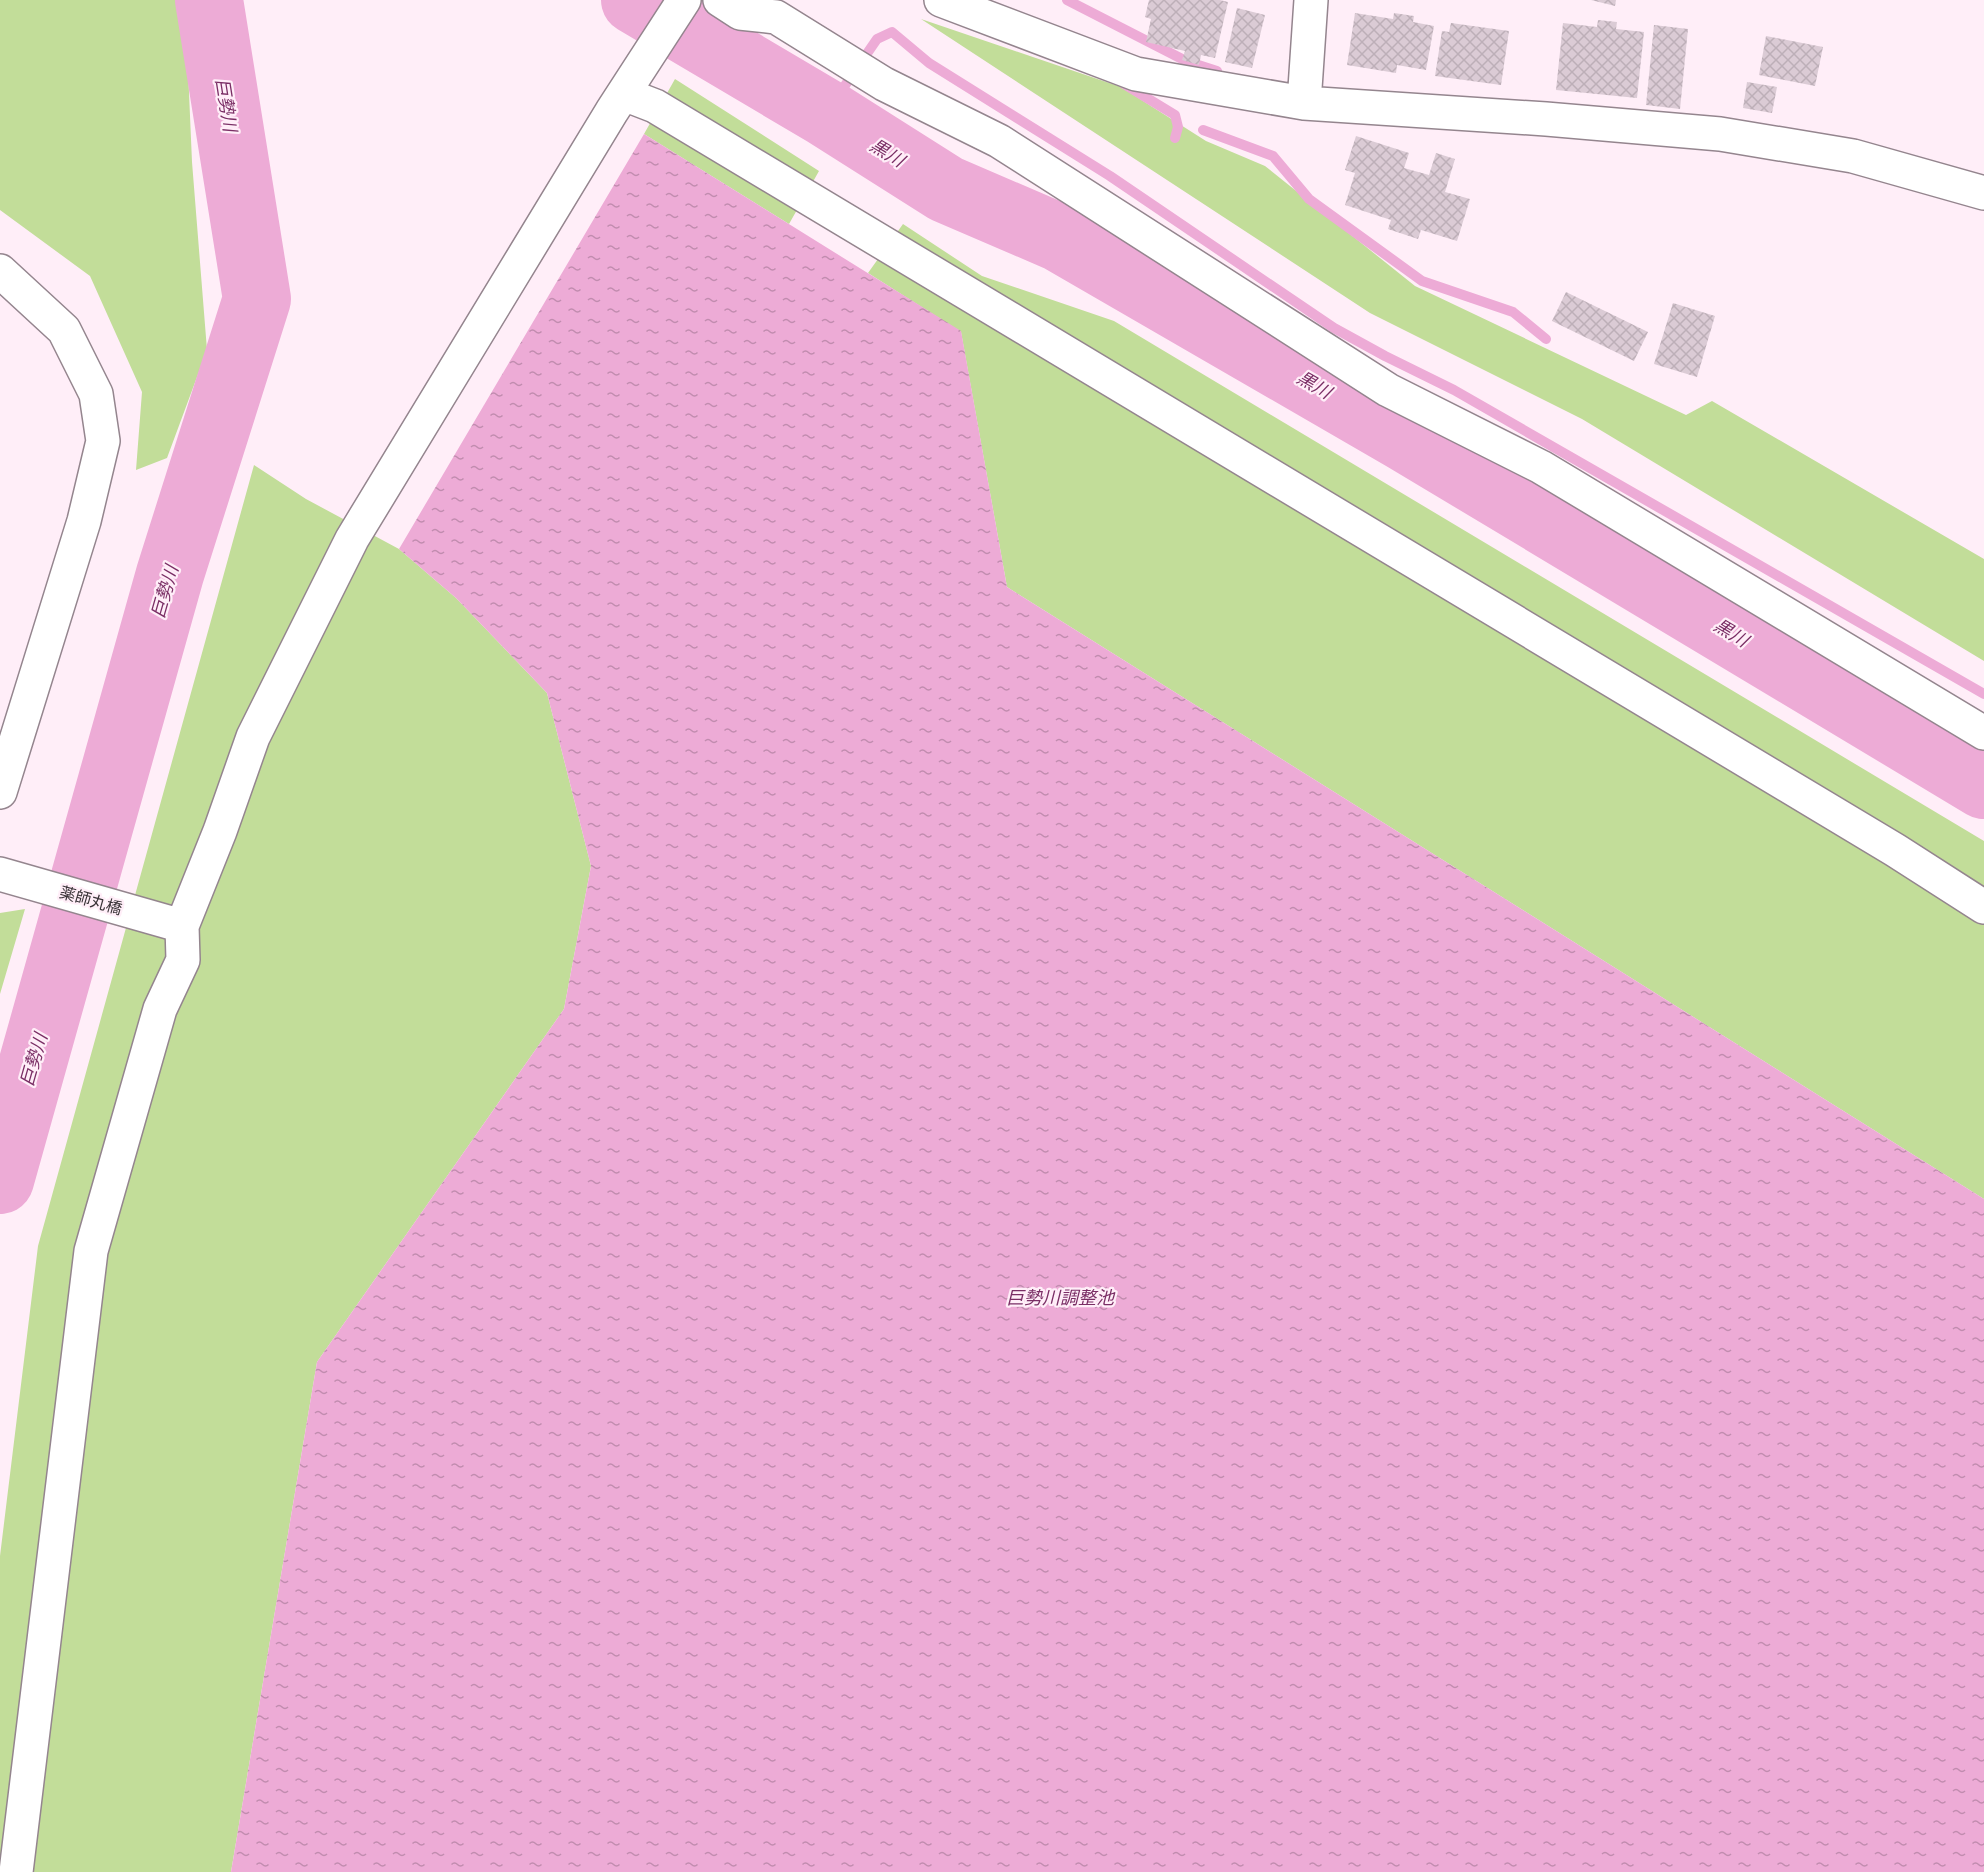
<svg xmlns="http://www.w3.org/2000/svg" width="1984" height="1872" font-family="'Golos Text','Noto Sans JP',sans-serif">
<defs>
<pattern id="water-ripples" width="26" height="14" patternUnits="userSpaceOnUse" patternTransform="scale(1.5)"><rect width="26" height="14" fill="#edabd6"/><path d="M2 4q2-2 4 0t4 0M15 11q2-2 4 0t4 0" fill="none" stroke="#c18caf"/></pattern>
<pattern id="building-cross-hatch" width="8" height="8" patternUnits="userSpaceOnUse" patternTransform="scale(1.5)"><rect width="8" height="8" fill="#dbcbd5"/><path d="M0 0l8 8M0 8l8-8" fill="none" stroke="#bdafb8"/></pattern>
</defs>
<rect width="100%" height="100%" fill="#ffeef8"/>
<!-- grass -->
<path fill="#c2dd99" d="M0 0H185L192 162 207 350 167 458 136 470 142 392 90 276 0 210Z
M921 19 1121 87 1206 141 1265 166 1415 286 1686 415 1712 401 1984 559V661L1582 419 1370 313Z
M675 79 819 171 789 224 644 134Z
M903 224 982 276 1114 321 1984 841V1199L1007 587 961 332 868 273Z
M254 465 306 499 399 549 456 598 547 693 591 866 564 1009 317 1362 231 1872H0V1556L38 1246Z
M25 909 0 994V913Z"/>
<!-- water -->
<path fill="url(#water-ripples)" d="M644 134 961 331 1007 587 1984 1199V1872H231L317 1362 564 1009 591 866 547 693 456 598 399 549Z"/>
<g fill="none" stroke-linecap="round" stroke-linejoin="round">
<!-- stream -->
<path stroke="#edabd6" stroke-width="10" d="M1067 0 1186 61 1217 71
M1124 84 1175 115 1178 127 1175 138
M826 113 877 39 892 32 929 63 1110 176 1334 328 1385 356 1454 390 1984 694
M1203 130 1273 156 1309 199 1422 281 1513 312 1546 339"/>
<!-- river -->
<path stroke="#edabd6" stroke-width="68" d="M635 0 826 113 946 189 1060 238 1404 437 1984 785
M0 1180 170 574 257 299 209 0"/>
</g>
<!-- building -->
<path fill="url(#building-cross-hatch)" d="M1149 0H1220L1228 2 1215 58 1201 55 1199 65 1182 60 1185 51 1146 42 1151 19 1145 17Z
M1591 0H1616L1615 6Z
M1237 8 1265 15 1252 68 1225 62Z
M1355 13 1393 19 1394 13 1414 16 1413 22 1434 26 1426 70 1397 65 1396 73 1347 65Z
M1598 20 1617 22 1616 29 1644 32 1637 98 1556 90 1563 23 1597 27Z
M1451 23 1509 31 1501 85 1435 76 1442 31 1449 32Z
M1654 25 1688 29 1680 109 1646 105Z
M1766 36 1823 47 1815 86 1759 75Z
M1747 82 1777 87 1772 113 1743 108Z
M1356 136 1409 153 1404 168 1429 175 1436 153 1455 159 1445 192 1470 199 1457 241 1421 230 1418 239 1388 229 1391 220 1345 205 1355 173 1345 170Z
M1566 292 1648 332 1634 361 1552 321Z
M1673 303 1715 316 1697 377 1654 364Z"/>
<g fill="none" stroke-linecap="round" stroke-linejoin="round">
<!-- minor casing -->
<g stroke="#94858e" stroke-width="36">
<path id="minor" d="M720 0 740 13 776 17 884 84 999 141 1388 390 1541 467 1984 733
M941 0 1136 74 1304 103 1546 119 1720 134 1853 156 1984 193
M624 94 655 106 1895 850 1984 907
M1304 103 1311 0
M0 271 64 330 96 394 103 441 84 521 0 792
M0 874 182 926
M16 1872 91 1251 160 1009 183 960 182 926 220 831 253 737 352 539 612 111 684 0"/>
</g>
<!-- minor -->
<use href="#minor" stroke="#fff" stroke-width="33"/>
</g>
<g text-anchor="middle" stroke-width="4.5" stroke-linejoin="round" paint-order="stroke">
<!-- street labels -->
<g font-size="16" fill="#3a3438" stroke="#ffeef8">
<text transform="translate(91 900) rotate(16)" y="6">薬師丸橋</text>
</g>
<!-- water labels -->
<g font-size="18" font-style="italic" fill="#7a2e65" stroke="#ffeef8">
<text transform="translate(226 105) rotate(81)" y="6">巨勢川</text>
<text transform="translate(887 153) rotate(31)" y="6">黒川</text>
<text transform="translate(1314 385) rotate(30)" y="6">黒川</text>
<text transform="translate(165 592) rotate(-74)" y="6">巨勢川</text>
<text transform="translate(1731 633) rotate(31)" y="6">黒川</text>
<text transform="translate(34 1060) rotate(-74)" y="6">巨勢川</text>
<text x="1060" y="1304">巨勢川調整池</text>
</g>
</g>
</svg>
